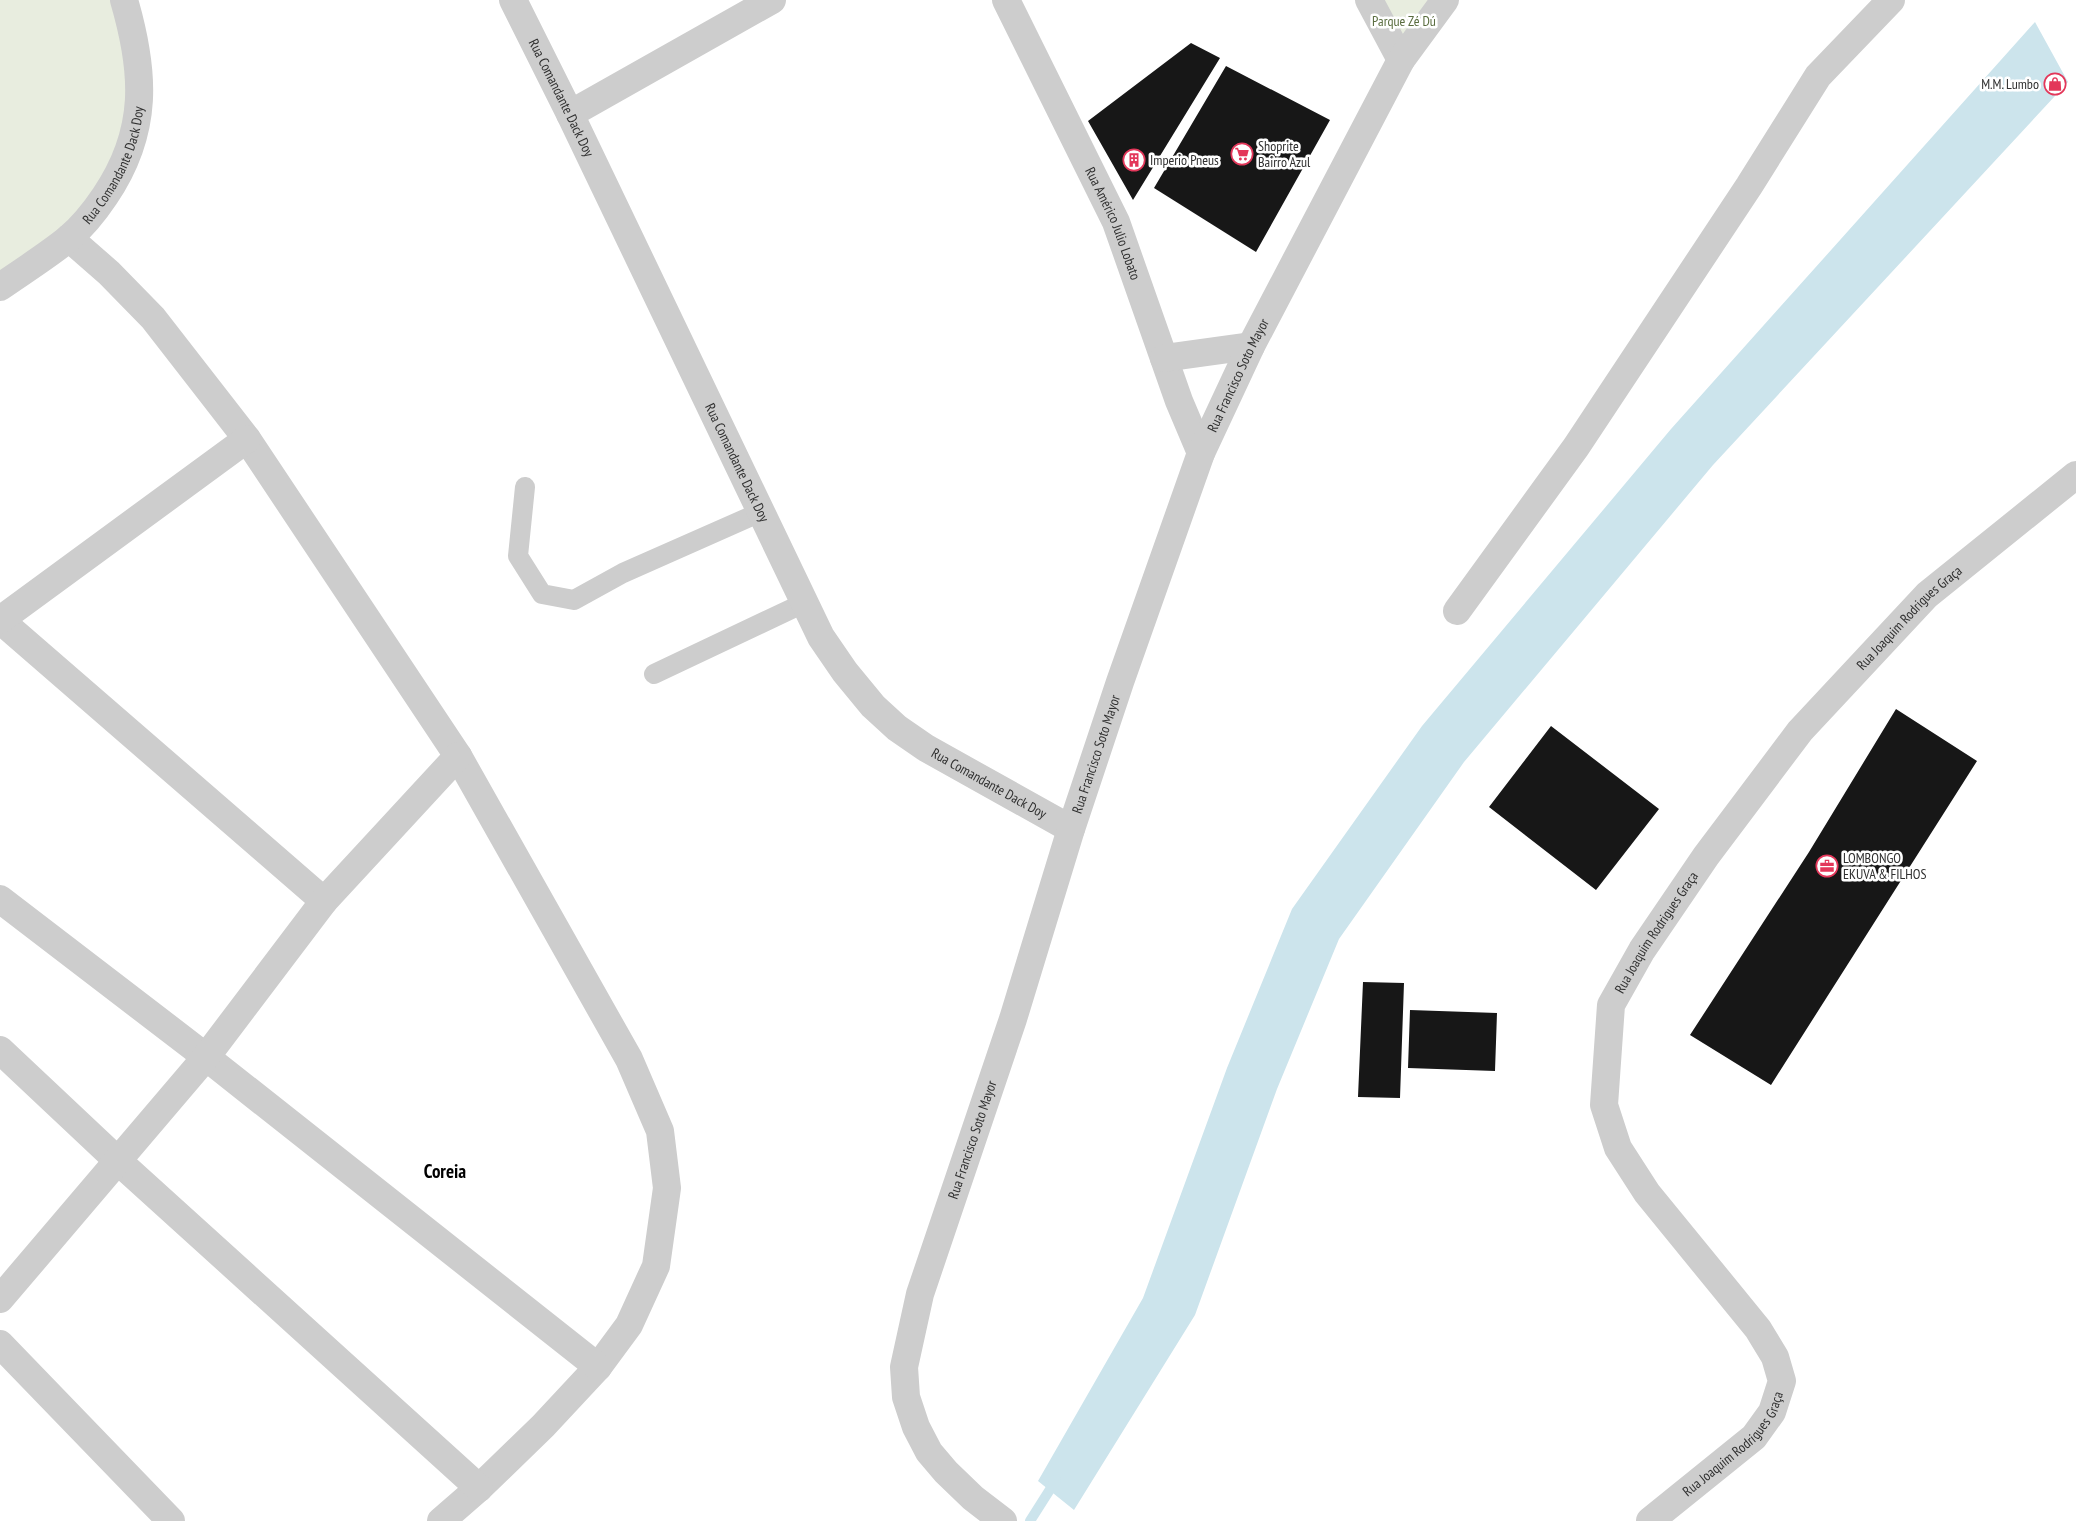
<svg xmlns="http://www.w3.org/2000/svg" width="2076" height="1521" font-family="'PT Sans Narrow',sans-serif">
<rect width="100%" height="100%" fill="#fff"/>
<!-- green -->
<path fill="#e8eddf" d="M0 0H123L137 60 118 178 0 286Z
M1369 0H1445L1401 60Z"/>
<!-- water -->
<path fill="#cce4ec" d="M2035 22 2068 82 1713 465 1464 762 1339 939 1277 1089 1195 1315 1074 1510 1038 1481 1143 1298 1227 1068 1292 909 1422 726 1671 429Z"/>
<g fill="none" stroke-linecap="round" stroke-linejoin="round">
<!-- stream -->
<path stroke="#cce4ec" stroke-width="10" d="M1030 1521 1056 1480"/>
</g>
<!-- building -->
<path fill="#171717" d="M1191 43 1220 58 1133 200 1088 121Z
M1226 66 1330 120 1256 252 1154 188Z
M1896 709 1977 761 1771 1085 1690 1035 1809 852Z
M1551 726 1659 809 1596 890 1489 807Z
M1363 982 1404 983 1400 1098 1358 1097Z
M1410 1010 1497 1013 1495 1071 1408 1068Z"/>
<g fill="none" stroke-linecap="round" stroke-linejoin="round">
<!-- service -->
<path stroke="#cdcdcd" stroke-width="20" d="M525 487 518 556 542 594 574 600 623 573 761 512
M654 674 804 603"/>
<!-- minor -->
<g stroke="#cdcdcd" stroke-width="28">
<path id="s1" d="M513 0 570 114 821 637 845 672 873 706 897 728 926 748 1071 829"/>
<path id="s2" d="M1006 0 1116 222 1179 401 1201 453"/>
<path d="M1369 0 1401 60"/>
<path d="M570 114 772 0"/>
<path d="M69 238 109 273 153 318 247 439 458 756 629 1059 660 1131 667 1188 656 1266 629 1325 598 1367 543 1426 479 1488 441 1521"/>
<path d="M1164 358 1251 346"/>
<path d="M1457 611 1576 447 1749 186 1818 76 1891 0"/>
<path d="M0 620 324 901"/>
<path d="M0 620 247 439"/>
<path d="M0 899 206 1057 598 1367"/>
<path d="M0 1050 118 1161 479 1488"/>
<path d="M0 1299 206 1057 324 901 458 756"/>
<path id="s3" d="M1003 1521 973 1498 946 1472 929 1452 916 1427 906 1397 904 1367 920 1294 1013 1019 1071 829 1120 682 1201 453 1251 346 1401 60 1445 0"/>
<path id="s4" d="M1650 1521 1754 1437 1772 1412 1782 1381 1775 1357 1758 1329 1647 1193 1618 1148 1604 1105 1611 1005 1642 950 1706 856 1800 731 1927 595 2076 475"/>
</g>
<!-- tertiary -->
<g stroke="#cdcdcd" stroke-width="28">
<path id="s5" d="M0 287C23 271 47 256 68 239 82 227 95 211 105 196 149 131 145 72 124 0"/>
<path d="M0 1344 171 1521"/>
</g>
</g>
<!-- icons -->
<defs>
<g id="shop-ring" transform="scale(1.125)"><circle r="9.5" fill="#fff" stroke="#e3375a" stroke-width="1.5"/><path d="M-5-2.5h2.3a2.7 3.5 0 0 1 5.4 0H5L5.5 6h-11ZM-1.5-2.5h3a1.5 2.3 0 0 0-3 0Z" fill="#e3375a"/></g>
<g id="supermarket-ring" transform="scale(1.125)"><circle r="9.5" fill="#fff" stroke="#e3375a" stroke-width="1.5"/><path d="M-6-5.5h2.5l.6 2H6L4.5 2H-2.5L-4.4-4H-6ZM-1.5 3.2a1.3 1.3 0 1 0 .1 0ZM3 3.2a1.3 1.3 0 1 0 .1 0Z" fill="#e3375a"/></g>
<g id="building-ring" transform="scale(1.125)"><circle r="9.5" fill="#fff" stroke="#e3375a" stroke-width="1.5"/><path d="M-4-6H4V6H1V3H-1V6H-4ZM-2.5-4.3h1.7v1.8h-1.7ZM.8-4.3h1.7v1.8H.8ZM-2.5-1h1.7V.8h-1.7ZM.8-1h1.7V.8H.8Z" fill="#e3375a"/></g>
<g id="office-ring" transform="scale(1.125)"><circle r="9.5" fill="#fff" stroke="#e3375a" stroke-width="1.5"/><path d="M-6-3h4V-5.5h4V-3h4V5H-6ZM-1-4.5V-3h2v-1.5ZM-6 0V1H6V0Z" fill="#e3375a"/></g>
</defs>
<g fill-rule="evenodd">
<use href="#shop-ring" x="2055" y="84"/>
<use href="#supermarket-ring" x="1242" y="154"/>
<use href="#building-ring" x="1134" y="160"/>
<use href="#office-ring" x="1827" y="866"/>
</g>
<g text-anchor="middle" stroke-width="5" stroke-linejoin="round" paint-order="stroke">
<!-- park labels -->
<g font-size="14" fill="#596c3e" stroke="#fff">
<text x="1404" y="26">Parque Zé Dú</text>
</g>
<!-- poi labels -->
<g font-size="14" fill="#303030" stroke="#fff" text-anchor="start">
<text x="2039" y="89" text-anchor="end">M.M. Lumbo</text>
<text x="1258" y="151">Shoprite<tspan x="1258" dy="16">Bairro Azul</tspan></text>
<text x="1150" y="165">Imperio Pneus</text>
<text x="1843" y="863">LOMBONGO<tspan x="1843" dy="16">EKUVA &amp; FILHOS</tspan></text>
</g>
<!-- street labels -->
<g font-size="14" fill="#303030" stroke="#fff">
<text dy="5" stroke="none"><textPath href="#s1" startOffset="109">Rua Comandante Dack Doy</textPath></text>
<text dy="5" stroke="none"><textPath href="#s5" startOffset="172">Rua Comandante Dack Doy</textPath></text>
<text dy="5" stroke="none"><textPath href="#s2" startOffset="248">Rua Américo Julio Lobato</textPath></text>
<text dy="5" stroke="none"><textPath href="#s3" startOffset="1239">Rua Francisco Soto Mayor</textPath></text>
<text dy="5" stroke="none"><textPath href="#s1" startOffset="514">Rua Comandante Dack Doy</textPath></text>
<text dy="5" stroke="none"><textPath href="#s4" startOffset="1120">Rua Joaquim Rodrigues Graça</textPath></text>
<text dy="5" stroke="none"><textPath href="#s3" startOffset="834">Rua Francisco Soto Mayor</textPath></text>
<text dy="5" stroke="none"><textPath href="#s1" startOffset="934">Rua Comandante Dack Doy</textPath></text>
<text dy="5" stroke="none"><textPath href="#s4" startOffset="715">Rua Joaquim Rodrigues Graça</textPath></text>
<text dy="5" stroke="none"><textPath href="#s3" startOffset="429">Rua Francisco Soto Mayor</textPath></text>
<text dy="5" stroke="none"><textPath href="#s4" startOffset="115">Rua Joaquim Rodrigues Graça</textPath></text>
</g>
<!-- district labels -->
<g font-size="19" font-weight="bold" fill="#000" stroke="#fff">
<text x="445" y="1178">Coreia</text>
</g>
</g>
</svg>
